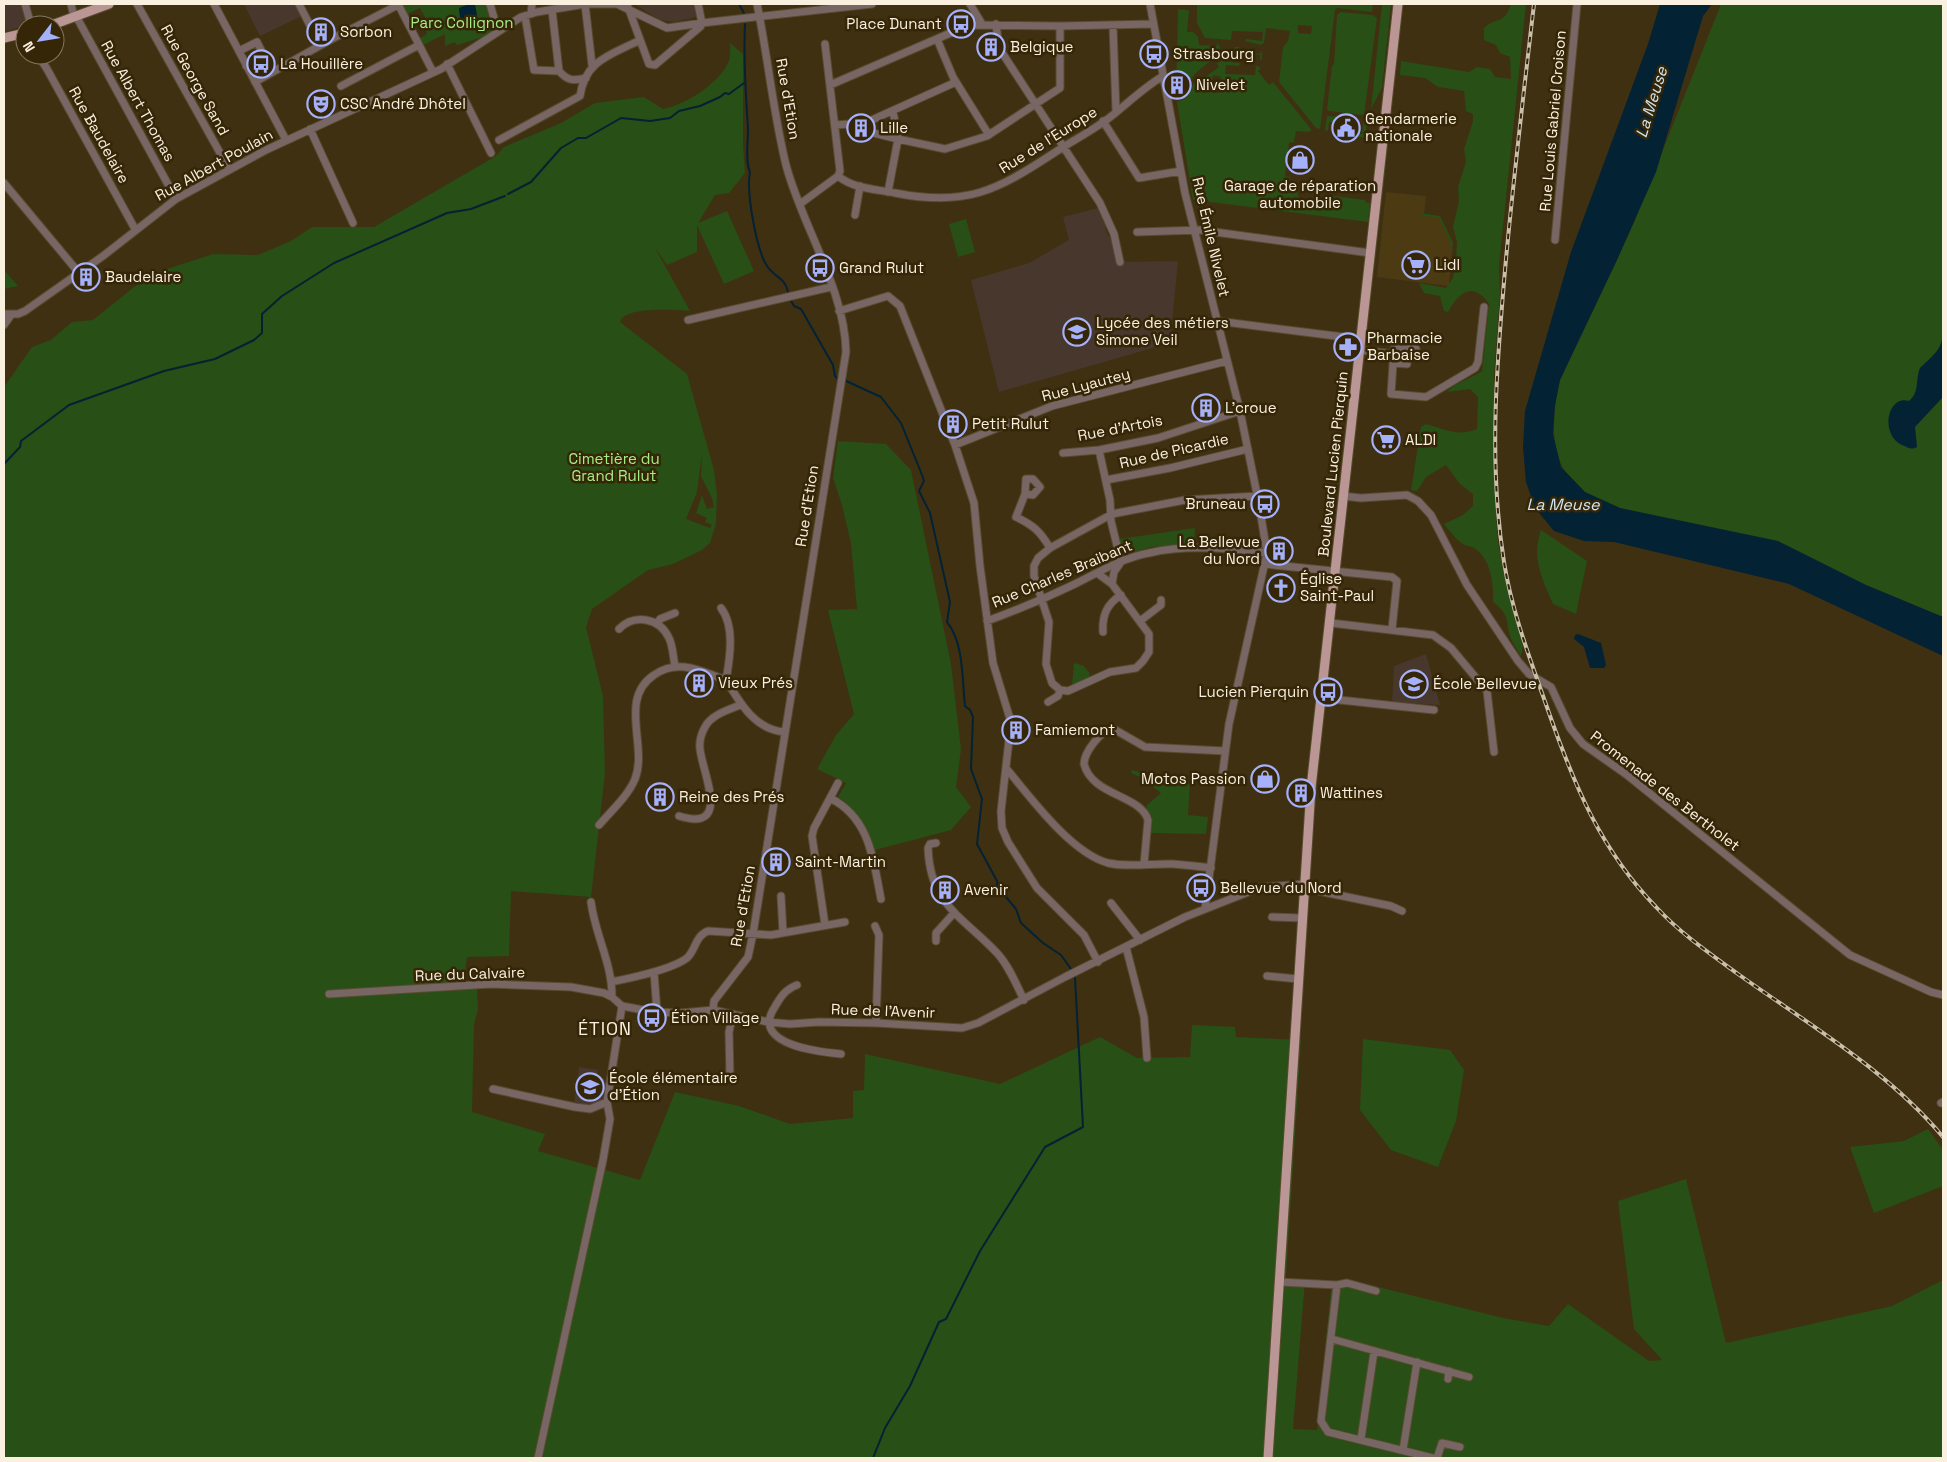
<svg xmlns="http://www.w3.org/2000/svg" width="1947" height="1462" font-family="'Space Grotesk',sans-serif">
<rect width="100%" height="100%" fill="#3f3012"/>
<!-- built -->
<path fill="#4c3a13" d="M1386 192 1426 196 1424 215 1440 216 1453 243 1449 286 1377 277Z"/>
<!-- education -->
<path fill="#47372c" d="M4 4H21L27 25 4 32Z
M244 4H295L302 16 260 36Z
M634 4H694L696 17 675 22 660 20Z
M1098 208 1107 227 1105 228 1108 236 1111 237 1116 262 1178 261 1170 343 999 392 971 280 1029 263 1069 240 1063 217Z
M1426 654 1440 705 1392 702 1394 666Z
M579 1067 598 1070 597 1077 605 1079 602 1103 588 1105 574 1103Z"/>
<!-- green -->
<path fill="#284f15" fill-rule="evenodd" d="M400 4H488L493 29 483 37 457 45 455 42 445 46V34L421 46 418 39 427 34 426 31 431 28 420 8 405 15Z
M1197 4H1373L1372 12 1337 8 1335 10 1320 129 1316 128 1279 82 1283 47 1288 41 1290 31 1266 28 1264 43 1261 45 1245 41 1246 39 1262 41 1263 32 1232 31 1231 40 1205 38 1197 23ZM1298 25 1312 26 1311 34 1298 33Z
M1382 4H1391L1382 88 1371 109Z
M1509 4H1526L1499 266 1500 293 1494 375 1496 515 1498 542 1504 574 1523 646 1521 656C1518 651 1514 645 1511 639 1505 622 1511 615 1493 602 1494 586 1491 558 1474 548 1471 546 1466 546 1463 544 1455 539 1450 531 1444 524L1463 515 1473 506V494L1460 484 1446 465 1426 477 1417 491 1411 490 1421 427 1426 424C1444 429 1459 437 1477 429L1478 397 1470 389 1447 392C1457 381 1471 379 1482 371L1489 304C1473 281 1459 292 1448 312L1444 311 1440 296 1424 293 1419 283 1446 288 1453 278 1456 261 1457 242 1453 227 1459 201 1458 187 1466 162 1464 149 1473 121V114L1466 111 1464 91 1438 87 1425 78 1400 75 1401 61 1469 72 1477 67 1490 69 1495 77 1511 79 1510 57 1500 53 1496 45 1484 40V28C1496 16 1504 26 1511 4Z
M1721 4H1943V617L1866 585 1620 508C1609 503 1596 499 1585 492 1547 466 1551 420 1560 380L1633 225Z
M1178 9 1189 10 1187 32H1193L1198 37 1199 45 1217 46V42L1220 47C1217 60 1204 64 1195 74 1188 82 1186 91 1176 96Z
M1341 12 1372 15 1377 18 1364 115 1329 111 1327 109 1332 66 1334 64 1337 15Z
M730 43 743 54V145L745 173 729 193 715 195 698 223 727 211 754 271 724 284 697 225V252L667 265 654 246 690 311C675 310 625 306 620 322L687 374 714 470 717 494 716 524 710 543 702 550 673 564 648 570 592 609 586 627 603 696 605 773 591 897 511 891 509 956 467 957 464 981 477 989 478 1009 474 1024 472 1112 545 1134 538 1151 640 1180 675 1092 739 1106 790 1124 853 1118V1091L864 1090 865 1054 1000 1084 1100 1037 1137 1058 1190 1057 1192 1025 1235 1027 1236 1037 1301 1040 1286 1277 1288 1280H1305L1293 1429 1317 1430 1331 1290 1358 1282 1503 1318 1549 1326 1568 1304 1649 1361 1662 1360 1634 1329 1618 1201 1686 1179 1726 1343 1892 1306 1943 1280V1458H4V387L32 347 51 340 72 322 93 320 149 275 213 254 258 255 291 241 312 227H374L496 156 504 147 561 123 595 103 644 97 663 109C685 105 718 84 728 63 731 58 730 49 730 43ZM702 453 701 476 712 498 714 507 707 509 702 495 696 513 707 518 705 522 712 525 710 528 686 519 697 492Z
M1225 46 1226 51H1234L1235 47H1239V51L1247 52 1248 48 1252 49V53L1260 54 1262 50V59L1260 60V55L1252 54 1251 59H1248V54L1239 53 1238 58 1233 57V53L1226 52 1225 56 1223 53Z
M1221 61 1240 63 1239 66 1226 65 1225 74 1255 75 1256 65 1261 68 1258 71 1269 85 1273 82 1311 129 1310 132 1296 131 1294 142 1289 143 1285 176 1290 177 1288 191 1297 192 1299 197 1298 208 1312 210 1313 204 1316 201 1333 203 1334 196 1365 200V202L1370 203 1368 222 1210 202 1206 199 1193 200 1177 102 1186 98 1197 78 1201 80 1219 67 1217 63ZM1213 75 1221 77 1219 93 1210 92Z
M1368 115 1365 138 1347 136 1346 133 1362 134 1364 118Z
M1327 116 1346 117 1343 125 1342 123 1329 122 1328 131 1325 130Z
M1419 213 1440 216 1453 243 1452 255 1451 244 1439 218 1422 216Z
M966 219 975 252 958 257 949 224Z
M4 270 18 286 4 289Z
M838 441 886 444 911 470 951 664 961 749 956 787 971 807 951 830 875 850C866 827 858 811 838 797L846 783 817 769 836 735 854 714 828 610 857 609 851 543 842 505 833 478Z
M1195 528 1194 544 1151 547 1127 554 1122 551 1119 539Z
M1541 530 1587 561 1576 614 1553 604C1542 578 1531 558 1541 530Z
M1074 663 1084 666 1090 674 1088 678 1072 685Z
M1132 770 1166 780 1190 784 1188 815 1208 817 1206 834 1151 833 1152 818 1146 806 1161 793 1144 779 1131 773Z
M1363 1039 1450 1050 1464 1070 1456 1121 1438 1167 1391 1150 1360 1110Z
M1928 1129 1943 1150V1186L1874 1213 1850 1147 1904 1141Z"/>
<!-- water -->
<path fill="#032234" d="M469 4H475L477 15 474 25 467 28C461 25 459 14 459 8Z
M1660 4H1712L1703 16 1656 172 1617 260 1560 380 1555 405 1553 434 1561 467 1585 492 1620 508 1778 541 1866 585 1943 617V656L1789 584 1614 542 1584 541 1554 531 1535 508 1526 482 1523 447 1525 411 1571 252 1648 44Z
M1943 330V397L1915 427 1917 447C1911 450 1909 448 1902 445 1879 434 1888 394 1909 401 1920 392 1915 380 1920 368 1933 355 1943 350 1943 330Z
M1578 634 1601 643 1606 665 1604 668H1590L1584 647 1574 639 1575 635Z"/>
<g fill="none" stroke-linecap="round" stroke-linejoin="round">
<!-- stream -->
<path stroke="#032234" stroke-width="2" d="M739 4 744 13
M745 24C743 60 746 94 748 130 748 143 745 161 750 172 746 191 756 249 767 266 775 278 785 277 788 292
M508 194 531 182 561 148 578 138H586L621 118 650 121 670 118 679 111 700 106 720 97 725 93 729 94 744 83
M790 299 794 306 801 309 833 365 835 376 838 379
M844 380 881 397 901 423 922 475 924 481 919 491 930 513 950 602 947 622C964 643 962 679 965 706L970 710 973 717 971 769 982 799 977 844 997 881V886L1016 909 1021 923 1043 943 1061 955 1071 969
M4 464 20 447 21 441 69 405 164 371 215 359 254 340 262 333V314L282 296 334 263 447 213 471 209 505 196
M873 1458 885 1428 910 1386 939 1322 946 1319 980 1251 1045 1147 1083 1127 1075 978"/>
<!-- minor casing -->
<g stroke="#594b2f" stroke-width="9">
<path id="minor" d="M25 4 31 25
M71 4 74 17
M137 4 229 169
M214 4 286 140
M299 4 320 45
M398 4 433 72
M490 4 498 32
M585 4 592 65
M970 4 982 24
M1150 4 1185 193 1240 411 1259 504 1267 553 1229 724 1205 909
M628 7 649 64 655 65 701 26 702 23 698 4
M552 10 559 71
M531 14 532 4
M76 16 176 199
M525 16 534 70 559 71C568 81 573 81 586 78
M996 24 999 48 1100 203 1114 234 1120 262
M1113 26 1116 112
M937 39 953 77 989 135
M825 44 840 171 838 176
M239 51 257 42 264 56 246 66
M38 55 47 69 135 229
M447 64 491 153
M255 82 330 40 398 5
M830 85 969 25 1060 26 1153 24
M341 86 419 45
M1103 121 1139 178 1181 171
M865 123 869 132 898 139 893 111
M835 125 865 123 956 82
M310 129 353 223
M499 140 580 96C585 60 611 55 640 40
M838 176C854 189 875 189 895 193 966 207 996 191 1054 153 1072 141 1092 131 1109 118 1127 104 1143 88 1163 76
M4 183 79 273
M888 192 898 139 945 149 987 136 1060 88V26
M800 204 838 176
M855 215 860 186
M1137 232 1200 230 1370 253
M1555 240 1577 4
M839 311 888 296 900 306 955 445 974 503 980 566 993 663 1011 722 1001 811 1002 828 1008 842 1037 888 1084 935 1098 962
M4 314H18L25 311 103 256 176 199 266 150 441 69 521 17 537 12 585 4H617L667 28 702 23 872 4
M688 320 831 287
M1217 321 1360 339
M4 325 11 315
M1416 349H1394L1391 394 1426 397 1475 368 1478 362 1484 307
M1359 350 1394 354
M1393 363 1407 364 1408 348
M955 445 1052 406 1227 361
M1099 450 1110 500 1111 521 1121 562 1114 572 1112 584 1149 634V652L1143 661 1136 668 1110 672 1068 691 1060 690 1052 683 1046 664 1049 622 1034 576V566L1038 558 1050 548 1112 514 1185 500 1258 496
M1063 453 1099 450 1158 438 1240 411
M1106 480 1170 468 1248 449
M1025 494 1026 479H1033L1040 487 1033 495 1025 494 1016 517C1033 525 1040 531 1050 548
M1343 496 1361 498 1407 495 1418 501 1431 515 1467 585 1518 661 1529 674 1551 687 1570 728 1583 744 1627 775 1850 955 1931 992 1943 995
M1264 564 1392 577 1397 581 1392 629
M1097 573 1112 584
M721 608C735 626 730 658 726 680
M987 621C1017 610 1046 598 1075 584 1099 572 1122 558 1149 553 1183 545 1231 548 1267 553
M1140 621 1161 605V600
M1331 623 1433 635 1451 648 1487 691 1494 752
M657 624 660 619 675 613
M619 629C634 614 659 617 669 638 673 646 673 657 675 666
M1103 632C1102 615 1107 604 1121 595
M1321 698 1434 710
M1048 702 1058 696 1060 690
M1006 768C1030 797 1071 853 1108 863 1129 868 1152 863 1173 864 1186 865 1198 866 1211 868
M830 798C870 818 873 859 881 899
M679 816C733 833 702 772 700 749 699 741 701 734 705 727 711 715 728 710 740 705
M599 825C611 811 628 796 635 779 648 746 618 699 654 675 678 658 701 671 726 680 740 703 755 730 785 732
M936 843 930 844 928 848C930 905 962 916 997 953 1009 966 1016 984 1024 1000
M1144 864 1148 820C1141 795 1092 796 1084 764 1084 752 1101 731 1112 728L1145 747 1225 751
M1304 888 1391 906 1402 911
M781 896 783 933
M591 902C595 935 612 962 612 997
M1111 903 1140 940
M1272 917 1303 918
M825 925 812 836 814 828 838 783
M875 926 879 935 876 1023
M936 941V933L954 913
M1126 947 1144 1017 1147 1058
M654 972 657 1012
M1267 976 1298 979
M611 982C631 978 671 970 687 958 696 950 695 936 708 931L771 935 845 922
M797 985C784 990 780 998 773 1010 753 1045 820 1052 841 1054
M329 994 491 984 571 987 604 993 612 997 622 1006 607 1102 610 1119 603 1160 538 1458
M622 1006 654 1012 681 1013 713 1010 768 1022 790 1024 819 1022 876 1023 962 1028 978 1023 1065 977 1185 917 1261 887 1305 884
M713 1010 714 1001 748 957 753 934 846 352C845 289 802 226 786 165 773 112 768 57 757 4
M730 1078 729 1032 733 1014
M493 1089 575 1107 590 1109 607 1102
M1941 1103 1943 1102
M1280 1282 1337 1285 1347 1283 1376 1291
M1337 1285 1321 1421 1328 1432 1433 1458
M1332 1339 1469 1377
M1448 1379 1449 1371
M1361 1439 1374 1352
M1403 1450 1417 1362
M1437 1458 1442 1443 1460 1447"/>
</g>
<!-- major casing -->
<g stroke="#594b2f" stroke-width="11">
<path id="major" d="M52 25 109 4
M4 38 25 33
M1268 1458 1311 788 1398 4"/>
</g>
<!-- minor -->
<use href="#minor" stroke="#776664" stroke-width="7"/>
<!-- major -->
<use href="#major" stroke="#ba9794" stroke-width="9"/>
<!-- rail casing -->
<g stroke="#c9bfab" stroke-width="4">
<path id="rail" d="M1534 4C1524 89 1514 174 1506 259 1497 359 1488 462 1504 562 1512 613 1532 664 1549 713 1575 787 1601 850 1656 907 1680 933 1709 953 1738 974 1808 1024 1887 1070 1943 1137"/>
</g>
<!-- rail -->
<use href="#rail" stroke="#352607" stroke-width="2" stroke-dasharray="5.5" stroke-linecap="butt"/>
</g>
<!-- icons -->
<defs>
<g id="bus-ring" transform="scale(1.4375)"><circle r="9.5" fill="#352607" stroke="#a6b1fc" stroke-width="1.5"/><path d="M-5-6H5V4H4V6H2V4H-2V6H-4V4H-5ZM-3.5-4V0h7V-4ZM-3.5 1.2v1.5H-2V1.2ZM2 1.2v1.5H3.5V1.2Z" fill="#a6b1fc"/></g>
<g id="building-ring" transform="scale(1.4375)"><circle r="9.5" fill="#352607" stroke="#a6b1fc" stroke-width="1.5"/><path d="M-4-6H4V6H1V3H-1V6H-4ZM-2.5-4.3h1.7v1.8h-1.7ZM.8-4.3h1.7v1.8H.8ZM-2.5-1h1.7V.8h-1.7ZM.8-1h1.7V.8H.8Z" fill="#a6b1fc"/></g>
<g id="theatre-ring" transform="scale(1.4375)"><circle r="9.5" fill="#352607" stroke="#a6b1fc" stroke-width="1.5"/><path d="M-5-5.5Q0-4 5-5.5V0Q5 5 0 6Q-5 5-5 0ZM-3.3-2.5H-1v1.5H-3.3ZM1-2.5H3.3v1.5H1ZM-2.8 1Q0 5.5 2.8 1Z" fill="#a6b1fc"/></g>
<g id="civic-ring" transform="scale(1.4375)"><circle r="9.5" fill="#352607" stroke="#a6b1fc" stroke-width="1.5"/><path d="M-.6-6.5H3V-4.5H.6V-3L4-1V1h2V6H-6V1h2V-1L-.6-3ZM-1.2 2.5V6h2.4V2.5Z" fill="#a6b1fc"/></g>
<g id="shop-ring" transform="scale(1.4375)"><circle r="9.5" fill="#352607" stroke="#a6b1fc" stroke-width="1.5"/><path d="M-5-2.5h2.3a2.7 3.5 0 0 1 5.4 0H5L5.5 6h-11ZM-1.5-2.5h3a1.5 2.3 0 0 0-3 0Z" fill="#a6b1fc"/></g>
<g id="supermarket-ring" transform="scale(1.4375)"><circle r="9.5" fill="#352607" stroke="#a6b1fc" stroke-width="1.5"/><path d="M-6-5.5h2.5l.6 2H6L4.5 2H-2.5L-4.4-4H-6ZM-1.5 3.2a1.3 1.3 0 1 0 .1 0ZM3 3.2a1.3 1.3 0 1 0 .1 0Z" fill="#a6b1fc"/></g>
<g id="school-ring" transform="scale(1.4375)"><circle r="9.5" fill="#352607" stroke="#a6b1fc" stroke-width="1.5"/><path d="M0-5L7-2L0 1L-7-2ZM-4 1L0 2.5L4 1V4Q0 6-4 4Z" fill="#a6b1fc"/></g>
<g id="pharmacy-ring" transform="scale(1.4375)"><circle r="9.5" fill="#352607" stroke="#a6b1fc" stroke-width="1.5"/><path d="M-2-6h4v4h4v4h-4v4h-4v-4h-4v-4h4Z" fill="#a6b1fc"/></g>
<g id="church-ring" transform="scale(1.4375)"><circle r="9.5" fill="#352607" stroke="#a6b1fc" stroke-width="1.5"/><path d="M-1.2-6h2.4v3.5h3.3v2.4h-3.3V6h-2.4V-.1h-3.3v-2.4h3.3Z" fill="#a6b1fc"/></g>
</defs>
<g fill-rule="evenodd">
<use href="#bus-ring" x="961" y="24"/>
<use href="#building-ring" x="321" y="32"/>
<use href="#building-ring" x="991" y="47"/>
<use href="#bus-ring" x="1154" y="54"/>
<use href="#bus-ring" x="261" y="64"/>
<use href="#building-ring" x="1177" y="85"/>
<use href="#theatre-ring" x="321" y="104"/>
<use href="#building-ring" x="861" y="128"/>
<use href="#civic-ring" x="1346" y="128"/>
<use href="#shop-ring" x="1300" y="160"/>
<use href="#supermarket-ring" x="1416" y="265"/>
<use href="#bus-ring" x="820" y="268"/>
<use href="#building-ring" x="86" y="277"/>
<use href="#school-ring" x="1077" y="332"/>
<use href="#pharmacy-ring" x="1348" y="347"/>
<use href="#building-ring" x="1206" y="408"/>
<use href="#building-ring" x="953" y="424"/>
<use href="#supermarket-ring" x="1386" y="440"/>
<use href="#bus-ring" x="1265" y="504"/>
<use href="#building-ring" x="1279" y="551"/>
<use href="#church-ring" x="1281" y="588"/>
<use href="#building-ring" x="699" y="683"/>
<use href="#school-ring" x="1414" y="684"/>
<use href="#bus-ring" x="1328" y="692"/>
<use href="#building-ring" x="1016" y="730"/>
<use href="#shop-ring" x="1265" y="779"/>
<use href="#building-ring" x="1301" y="793"/>
<use href="#building-ring" x="660" y="797"/>
<use href="#building-ring" x="776" y="862"/>
<use href="#bus-ring" x="1201" y="888"/>
<use href="#building-ring" x="945" y="890"/>
<use href="#bus-ring" x="652" y="1018"/>
<use href="#school-ring" x="590" y="1087"/>
</g>
<g text-anchor="middle" stroke-width="5" stroke-linejoin="round" paint-order="stroke">
<!-- park labels -->
<g font-size="15" fill="#a4ee84" stroke="#352607">
<text x="462" y="28">Parc Collignon</text>
<text x="614" y="464">Cimetière du<tspan x="614" dy="17">Grand Rulut</tspan></text>
</g>
<!-- poi labels -->
<g font-size="15" fill="#f9f0df" stroke="#352607" text-anchor="start">
<text x="942" y="29" text-anchor="end">Place Dunant</text>
<text x="340" y="37">Sorbon</text>
<text x="1010" y="52">Belgique</text>
<text x="1173" y="59">Strasbourg</text>
<text x="280" y="69">La Houillère</text>
<text x="1196" y="90">Nivelet</text>
<text x="340" y="109">CSC André Dhôtel</text>
<text x="1365" y="124">Gendarmerie<tspan x="1365" dy="17">nationale</tspan></text>
<text x="880" y="133">Lille</text>
<text x="1300" y="191" text-anchor="middle">Garage de réparation<tspan x="1300" dy="17">automobile</tspan></text>
<text x="1435" y="270">Lidl</text>
<text x="839" y="273">Grand Rulut</text>
<text x="105" y="282">Baudelaire</text>
<text x="1096" y="328">Lycée des métiers<tspan x="1096" dy="17">Simone Veil</tspan></text>
<text x="1367" y="343">Pharmacie<tspan x="1367" dy="17">Barbaise</tspan></text>
<text x="1225" y="413">L'croue</text>
<text x="972" y="429">Petit Rulut</text>
<text x="1405" y="445">ALDI</text>
<text x="1246" y="509" text-anchor="end">Bruneau</text>
<text x="1260" y="547" text-anchor="end">La Bellevue<tspan x="1260" dy="17">du Nord</tspan></text>
<text x="1300" y="584">Église<tspan x="1300" dy="17">Saint-Paul</tspan></text>
<text x="718" y="688">Vieux Prés</text>
<text x="1433" y="689">École Bellevue</text>
<text x="1309" y="697" text-anchor="end">Lucien Pierquin</text>
<text x="1035" y="735">Famiemont</text>
<text x="1246" y="784" text-anchor="end">Motos Passion</text>
<text x="1320" y="798">Wattines</text>
<text x="679" y="802">Reine des Prés</text>
<text x="795" y="867">Saint-Martin</text>
<text x="1220" y="893">Bellevue du Nord</text>
<text x="964" y="895">Avenir</text>
<text x="671" y="1023">Étion Village</text>
<text x="609" y="1083">École élémentaire<tspan x="609" dy="17">d'Étion</tspan></text>
</g>
<!-- street labels -->
<g font-size="15" fill="#f9f0df" stroke="#352607">
<text transform="translate(195 80) rotate(61)" y="5">Rue George Sand</text>
<text transform="translate(788 99) rotate(80)" y="5">Rue d'Etion</text>
<text transform="translate(138 101) rotate(61)" y="5">Rue Albert Thomas</text>
<text transform="translate(1553 121) rotate(-85)" y="5">Rue Louis Gabriel Croison</text>
<text transform="translate(99 135) rotate(61)" y="5">Rue Baudelaire</text>
<text transform="translate(1048 140) rotate(-32)" y="5">Rue de l'Europe</text>
<text transform="translate(214 165) rotate(-29)" y="5">Rue Albert Poulain</text>
<text transform="translate(1211 237) rotate(77)" y="5">Rue Émile Nivelet</text>
<text transform="translate(1086 385) rotate(-15)" y="5">Rue Lyautey</text>
<text transform="translate(1120 428) rotate(-11)" y="5">Rue d'Artois</text>
<text transform="translate(1174 451) rotate(-13)" y="5">Rue de Picardie</text>
<text transform="translate(1333 464) rotate(-84)" y="5">Boulevard Lucien Pierquin</text>
<text transform="translate(807 506) rotate(-81)" y="5">Rue d'Etion</text>
<text transform="translate(1062 574) rotate(-23)" y="5">Rue Charles Braibant</text>
<text transform="translate(1665 791) rotate(38)" y="5">Promenade des Bertholet</text>
<text transform="translate(743 906) rotate(-80)" y="5">Rue d'Etion</text>
<text transform="translate(470 974) rotate(-2)" y="5">Rue du Calvaire</text>
<text transform="translate(883 1011) rotate(2)" y="5">Rue de l'Avenir</text>
</g>
<!-- water labels -->
<g font-size="16" font-style="italic" fill="#d0e6f5" stroke="#352607">
<text transform="translate(1651 102) rotate(-73)" y="6">La Meuse</text>
<text x="1563" y="510">La Meuse</text>
</g>
<!-- quarter labels -->
<g font-size="18" letter-spacing="1" fill="#f9f0df" stroke="#352607">
<text x="605" y="1035">ÉTION</text>
</g>
</g>
<!-- border -->
<rect width="1947" height="1462" fill="none" stroke="#f9f0df" stroke-width="10"/>
<!-- north arrow -->
<g transform="translate(40 40) rotate(239)"><circle r="24" fill="#352607" stroke="#83775d"/>
<path d="M0-4L9 19L0 12L-9 19Z" fill="#a6b1fc"/>
<text y="-8" font-size="14" font-weight="bold" text-anchor="middle" fill="#f9f0df">N</text>
</g>
</svg>
